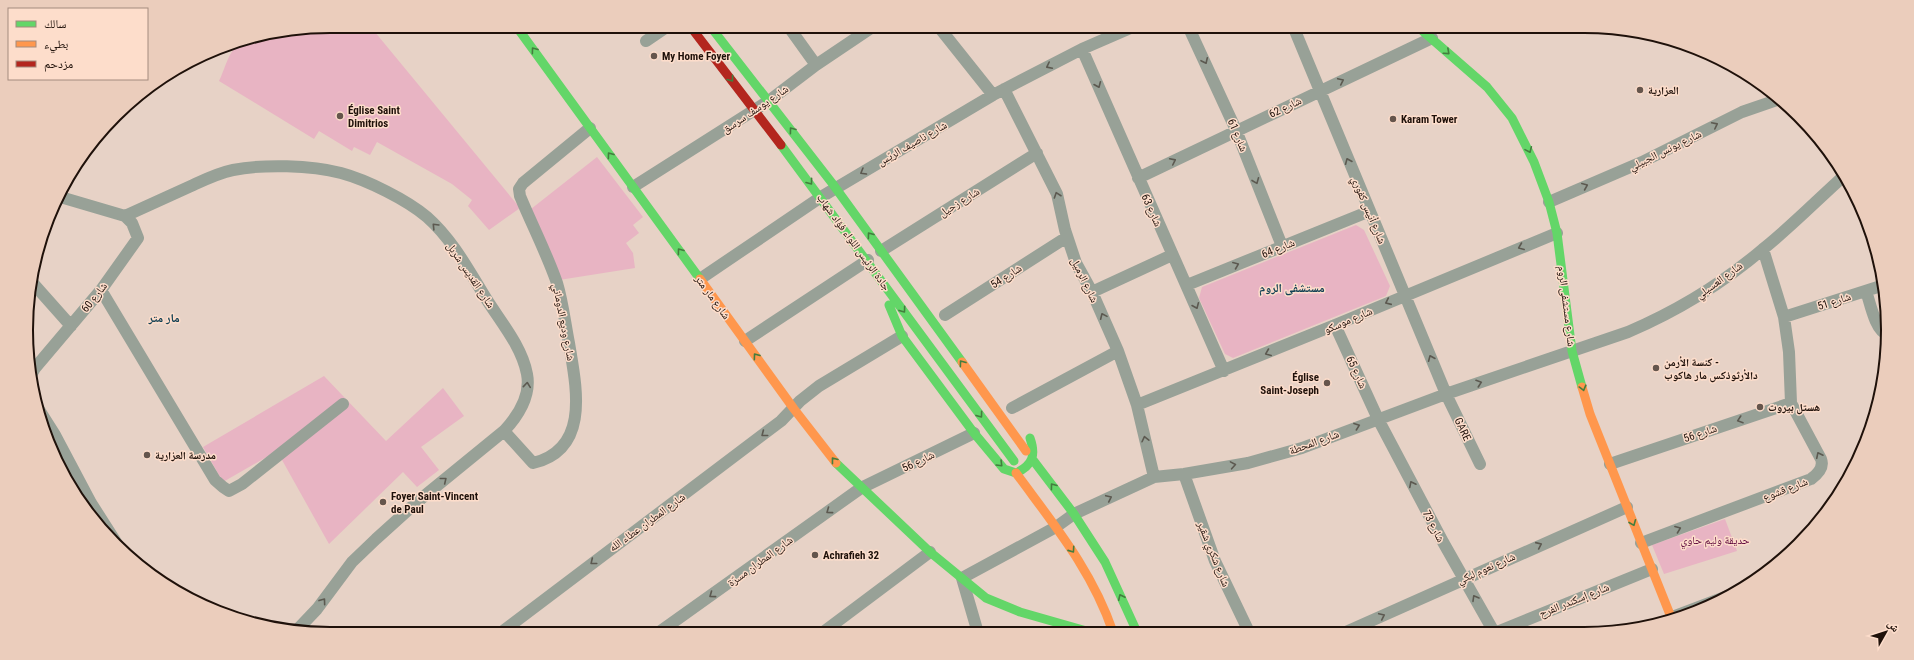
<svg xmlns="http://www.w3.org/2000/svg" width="1914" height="660" font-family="'Roboto Condensed','Noto Naskh Arabic',sans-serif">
<rect width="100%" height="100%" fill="#e7d2c6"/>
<!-- green -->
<path fill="#e8b4c3" d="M330 26H370L520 208 489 230 468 206 472 200 452 184 377 142 370 155 354 147 352 151 319 131 314 139 219 81C224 71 227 58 233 50 251 27 304 29 330 26Z
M597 157 643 217 633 225 639 233 626 243 633 253 635 268 559 280 531 209Z
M1356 225 1364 230 1390 286 1386 296 1233 358 1225 354 1199 298 1202 287Z
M324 376 386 441 443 388 464 416 421 447 439 470 417 487 403 472 329 544 277 451 223 482 203 447Z
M1725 519 1737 551 1664 574 1652 545Z"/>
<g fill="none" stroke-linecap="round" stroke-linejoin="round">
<!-- street -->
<path stroke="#98a197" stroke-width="12" d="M788 26 816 65
M938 26 993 95
M1188 26 1236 130 1282 246
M1293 26 1446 394 1480 464
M646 41 668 26
M1082 49 1224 371
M1004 89 1057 194 1065 230 1076 263 1092 292 1118 351 1137 405 1154 477
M1138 178 1432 38
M633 187 770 100 816 65 874 26
M57 196 125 216C147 206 169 196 191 186 204 180 218 173 233 170 263 164 311 165 341 173 367 180 407 200 427 217 453 240 469 271 487 300 501 322 522 347 527 374 531 395 518 416 504 431L417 502 376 539 352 562 317 609 297 630
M1549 202 1642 162 1742 112 1780 99
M881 251 1037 153
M700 279 821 197 993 95 1082 49 1135 26
M31 281 71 326
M1187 285 1370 211
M101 290 215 480 223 487 229 491 242 484 343 404
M1866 291C1870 302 1875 331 1887 334
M1092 292 1172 255
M945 315 1067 237
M1784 317 1884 285
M1335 325 1378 419 1443 542 1494 632
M745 341 868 260
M31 375 35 368 101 290 138 238 132 223 125 216
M36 405 55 435 91 503 121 550
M1137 405 1335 325 1557 233
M1012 408 1118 351
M504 431 533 463C591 449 576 386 569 343 565 323 563 303 557 283 547 254 532 225 520 196L519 189 523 183 590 128
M1610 464 1791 403
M1184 474 1215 561 1249 632
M1641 543 1811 479C1818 474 1824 467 1821 459L1791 403 1789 352 1784 317 1763 249
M1672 617 1730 595
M1346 632 1627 507
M1497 632 1652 569
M658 633 861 488 974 433
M822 633 930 552
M978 633 962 578 1056 527 1074 514 1154 477 1184 474 1248 463 1302 448 1446 394 1628 332C1677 311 1723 283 1763 249 1792 226 1818 199 1845 175
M499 634 781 421 800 401 819 386 902 336"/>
<!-- fast -->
<path stroke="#63d668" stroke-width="9" d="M516 26 700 279
M710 26 832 183 962 362
M1417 26 1487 87 1512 118 1534 162 1549 202 1557 233 1572 351 1582 387
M781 145 1014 461
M889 305 902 336 974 433 1004 469 1016 473C1033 465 1036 455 1030 438
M1033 460 1074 514 1105 562 1137 632
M836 463 930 552 986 598 1020 612 1090 632"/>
<!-- slow -->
<path stroke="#ff974d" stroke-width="9" d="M700 279 794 409 836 463
M962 362 1026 451
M1582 387 1590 414 1671 617
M1016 473C1054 525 1092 570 1113 632"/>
<!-- jam -->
<path stroke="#b3261e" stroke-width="9" d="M690 26 781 145"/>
</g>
<!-- one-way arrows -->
<defs><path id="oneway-chevron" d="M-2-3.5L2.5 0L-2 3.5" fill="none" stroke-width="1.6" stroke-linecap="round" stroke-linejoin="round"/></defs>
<g stroke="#447d3e">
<use href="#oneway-chevron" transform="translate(534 50) rotate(-126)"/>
<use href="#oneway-chevron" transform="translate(1447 52) rotate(42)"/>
<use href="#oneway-chevron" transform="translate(731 79) rotate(52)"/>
<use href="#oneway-chevron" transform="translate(792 130) rotate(-127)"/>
<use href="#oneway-chevron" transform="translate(1529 150) rotate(66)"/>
<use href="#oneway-chevron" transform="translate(610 155) rotate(-126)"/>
<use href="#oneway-chevron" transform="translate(810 182) rotate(53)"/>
<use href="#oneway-chevron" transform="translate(870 235) rotate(-126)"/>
<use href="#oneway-chevron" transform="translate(680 251) rotate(-126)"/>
<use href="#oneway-chevron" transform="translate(903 310) rotate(54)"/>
<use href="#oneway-chevron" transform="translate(756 356) rotate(-126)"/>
<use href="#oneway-chevron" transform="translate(962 363) rotate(-126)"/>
<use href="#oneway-chevron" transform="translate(1583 388) rotate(75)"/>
<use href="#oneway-chevron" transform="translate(980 415) rotate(54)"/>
<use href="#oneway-chevron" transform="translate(834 460) rotate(-128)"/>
<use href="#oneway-chevron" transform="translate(1000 464) rotate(45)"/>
<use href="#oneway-chevron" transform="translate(1053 486) rotate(-127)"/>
<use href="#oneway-chevron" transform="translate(1633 523) rotate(68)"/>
<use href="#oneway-chevron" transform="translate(1072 550) rotate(55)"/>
<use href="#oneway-chevron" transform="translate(1121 597) rotate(-115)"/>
</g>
<g stroke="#5c5950">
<use href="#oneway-chevron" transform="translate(1205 61) rotate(65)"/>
<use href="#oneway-chevron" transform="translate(1049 66) rotate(153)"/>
<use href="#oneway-chevron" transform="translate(1341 81) rotate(-25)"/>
<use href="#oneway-chevron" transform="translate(1098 85) rotate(67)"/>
<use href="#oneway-chevron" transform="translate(1715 125) rotate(-27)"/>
<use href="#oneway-chevron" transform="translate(1173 161) rotate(-26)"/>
<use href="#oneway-chevron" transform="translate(1348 161) rotate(-113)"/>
<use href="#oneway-chevron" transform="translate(863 172) rotate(150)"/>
<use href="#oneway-chevron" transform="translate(1256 181) rotate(68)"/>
<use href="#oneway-chevron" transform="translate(1585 186) rotate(-23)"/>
<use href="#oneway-chevron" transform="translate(1057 195) rotate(-109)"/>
<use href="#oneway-chevron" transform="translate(435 226) rotate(-134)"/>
<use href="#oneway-chevron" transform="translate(1521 247) rotate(158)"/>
<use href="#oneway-chevron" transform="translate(1236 265) rotate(-22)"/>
<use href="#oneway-chevron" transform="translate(1388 302) rotate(156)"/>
<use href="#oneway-chevron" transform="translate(1196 306) rotate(67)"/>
<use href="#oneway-chevron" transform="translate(1103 316) rotate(-114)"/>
<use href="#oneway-chevron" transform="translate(1268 353) rotate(158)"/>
<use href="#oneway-chevron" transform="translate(1431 358) rotate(-113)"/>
<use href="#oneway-chevron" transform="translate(1479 383) rotate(-19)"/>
<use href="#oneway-chevron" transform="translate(527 385) rotate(-84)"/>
<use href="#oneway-chevron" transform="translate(1740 420) rotate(161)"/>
<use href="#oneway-chevron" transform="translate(1357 426) rotate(-20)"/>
<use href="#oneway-chevron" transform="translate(764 434) rotate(142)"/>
<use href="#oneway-chevron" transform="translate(1145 439) rotate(-103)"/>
<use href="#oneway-chevron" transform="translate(1819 455) rotate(-116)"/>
<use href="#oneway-chevron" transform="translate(1233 465) rotate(-10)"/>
<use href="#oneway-chevron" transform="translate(444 480) rotate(-39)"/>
<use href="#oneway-chevron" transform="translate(1412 484) rotate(-117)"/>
<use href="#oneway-chevron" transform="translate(1109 498) rotate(-25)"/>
<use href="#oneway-chevron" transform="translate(829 511) rotate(144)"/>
<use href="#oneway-chevron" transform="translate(1678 529) rotate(-21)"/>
<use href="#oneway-chevron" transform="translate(1539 545) rotate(-24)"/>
<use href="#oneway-chevron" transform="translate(593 562) rotate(141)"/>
<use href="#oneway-chevron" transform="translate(712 595) rotate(144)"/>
<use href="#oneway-chevron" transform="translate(1475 598) rotate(-120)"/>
<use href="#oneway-chevron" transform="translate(323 601) rotate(-54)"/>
<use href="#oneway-chevron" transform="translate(1382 616) rotate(-25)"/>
</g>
<!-- markers -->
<g fill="#65554c" stroke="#fdddcb" stroke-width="1.5">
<circle cx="654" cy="56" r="4"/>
<circle cx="1640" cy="90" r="4"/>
<circle cx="340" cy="116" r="4"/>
<circle cx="1393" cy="119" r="4"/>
<circle cx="1656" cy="368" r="4"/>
<circle cx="1327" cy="383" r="4"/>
<circle cx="1760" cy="407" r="4"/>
<circle cx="147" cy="455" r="4"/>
<circle cx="383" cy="502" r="4"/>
<circle cx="815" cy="555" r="4"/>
</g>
<g text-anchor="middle" stroke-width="3" stroke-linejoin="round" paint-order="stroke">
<!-- poi labels -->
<g font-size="11" font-weight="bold" fill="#1f110a" stroke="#fdddcb" text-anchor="start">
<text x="662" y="60">My Home Foyer</text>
<text x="1648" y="94">العزارية</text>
<text x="348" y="114">Église Saint<tspan x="348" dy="13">Dimitrios</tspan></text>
<text x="1401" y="123">Karam Tower</text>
<text x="1664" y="366">كنسة الأرمن -<tspan x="1664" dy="13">دالأرثوذكس مار هاكوب</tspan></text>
<text x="1319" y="381" text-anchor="end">Église<tspan x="1319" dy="13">Saint-Joseph</tspan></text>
<text x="1768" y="411">هستل بيروت</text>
<text x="155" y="459">مدرسة العزارية</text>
<text x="391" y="500">Foyer Saint-Vincent<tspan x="391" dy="13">de Paul</tspan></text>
<text x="823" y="559">Achrafieh 32</text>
</g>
<!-- street labels -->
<g font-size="11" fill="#1f110a" stroke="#fdddcb">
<text transform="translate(1285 107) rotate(-26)" y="4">شارع 62</text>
<text transform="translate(755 109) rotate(-34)" y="4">شارع يوسف سرسق</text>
<text transform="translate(1238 135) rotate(67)" y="4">شارع 61</text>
<text transform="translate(912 143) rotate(-30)" y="4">شارع ناصيف الريّس</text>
<text transform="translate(1665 150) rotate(-26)" y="4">شارع يونس الجبيلي</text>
<text transform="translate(959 202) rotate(-32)" y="4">شارع زحيل</text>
<text transform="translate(1152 210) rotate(66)" y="4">شارع 63</text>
<text transform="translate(1369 210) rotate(67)" y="4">شارع أنيس كفوري</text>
<text transform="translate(854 242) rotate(54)" y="4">جادة الرئيس اللواء فؤاد شهاب</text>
<text transform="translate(1278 248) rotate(-22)" y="4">شارع 64</text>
<text transform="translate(471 275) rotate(56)" y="4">شارع القديس شربل</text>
<text transform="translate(1006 276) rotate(-33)" y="4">شارع 54</text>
<text transform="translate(1085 280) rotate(64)" y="4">شارع الرميل</text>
<text transform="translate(1719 280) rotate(-36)" y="4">شارع العسيلي</text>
<text transform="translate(94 297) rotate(-52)" y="4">شارع 60</text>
<text transform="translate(713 297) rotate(54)" y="4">شارع مار متر</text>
<text transform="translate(1834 301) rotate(-18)" y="4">شارع 51</text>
<text transform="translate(1567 306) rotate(83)" y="4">شارع مستشفى الروم</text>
<text transform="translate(1348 320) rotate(-23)" y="4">شارع موسكو</text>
<text transform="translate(564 322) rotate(79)" y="4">شارع وديع الدوماني</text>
<text transform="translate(1357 372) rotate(65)" y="4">شارع 65</text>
<text transform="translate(1463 429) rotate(65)" y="4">GARE</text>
<text transform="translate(1700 433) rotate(-19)" y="4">شارع 56</text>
<text transform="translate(1314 442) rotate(-20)" y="4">شارع المحطة</text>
<text transform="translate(918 461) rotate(-26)" y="4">شارع 56</text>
<text transform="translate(1785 489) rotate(-21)" y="4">شارع قشوع</text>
<text transform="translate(647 522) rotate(-36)" y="4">شارع المطران عطاء الله</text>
<text transform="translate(1434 526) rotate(62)" y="4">شارع 73</text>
<text transform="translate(1214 554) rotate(68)" y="4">شارع شكري شقير</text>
<text transform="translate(760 561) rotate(-36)" y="4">شارع المطران مسرّة</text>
<text transform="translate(1486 568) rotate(-24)" y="4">شارع نعوم لبكي</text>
<text transform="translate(1574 600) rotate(-22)" y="4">شارع إسكندر الفرح</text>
</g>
<!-- park labels -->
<g font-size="11" fill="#5b0339" stroke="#fdddcb">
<text x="1715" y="544">حديقة وليم حاوي</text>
</g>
<!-- neighbourhood labels -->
<g font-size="12" font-weight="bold" fill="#114054" stroke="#fdddcb">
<text x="1292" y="292">مستشفى الروم</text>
<text x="164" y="322">مار متر</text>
</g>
</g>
<!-- crop -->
<path d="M0 0H1914V660H0ZM330 33H1584A297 297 0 0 1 1881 330V330A297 297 0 0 1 1584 627H330A297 297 0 0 1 33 330V330A297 297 0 0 1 330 33Z" fill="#ebcdbc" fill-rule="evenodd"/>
<path fill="none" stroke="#1f110a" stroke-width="2" d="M330 33H1584A297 297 0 0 1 1881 330V330A297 297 0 0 1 1584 627H330A297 297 0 0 1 33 330V330A297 297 0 0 1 330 33Z"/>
<!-- legend -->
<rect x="8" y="8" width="140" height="72" fill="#fdddcb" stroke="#a48b7e"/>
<rect x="16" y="21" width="20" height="6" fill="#63d668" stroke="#a48b7e"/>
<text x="44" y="28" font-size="12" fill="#1f110a">سالك</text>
<rect x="16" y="41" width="20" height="6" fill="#ff974d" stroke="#a48b7e"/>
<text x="44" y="48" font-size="12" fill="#1f110a">بطيء</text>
<rect x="16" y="61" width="20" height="6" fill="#b3261e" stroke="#a48b7e"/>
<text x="44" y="68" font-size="12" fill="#1f110a">مزدحم</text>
<!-- north arrow -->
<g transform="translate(1886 632) rotate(51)" stroke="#fdddcb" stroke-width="3" paint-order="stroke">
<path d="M0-3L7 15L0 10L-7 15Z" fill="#1f110a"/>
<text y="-6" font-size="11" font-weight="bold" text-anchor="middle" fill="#1f110a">ش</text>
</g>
</svg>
